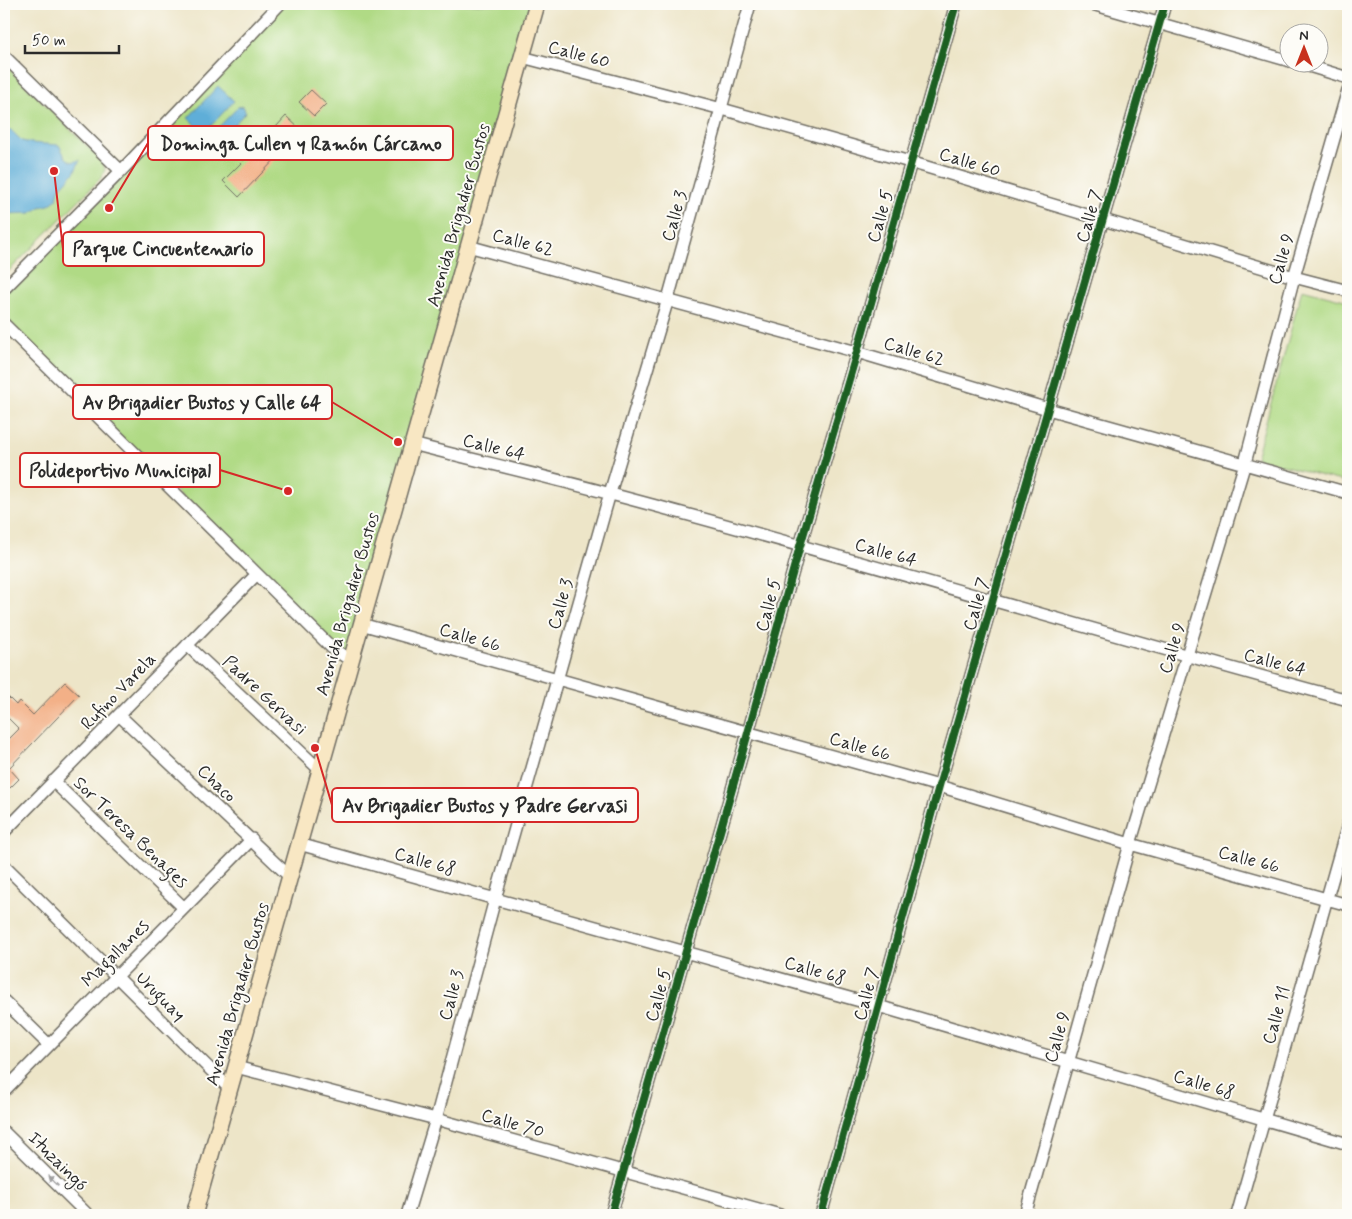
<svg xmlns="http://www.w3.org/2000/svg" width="1352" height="1219" font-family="Mynerve,sans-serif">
<rect width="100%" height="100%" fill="#fdfcf7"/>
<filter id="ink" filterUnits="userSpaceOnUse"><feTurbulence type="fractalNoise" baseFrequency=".02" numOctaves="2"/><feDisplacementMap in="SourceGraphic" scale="10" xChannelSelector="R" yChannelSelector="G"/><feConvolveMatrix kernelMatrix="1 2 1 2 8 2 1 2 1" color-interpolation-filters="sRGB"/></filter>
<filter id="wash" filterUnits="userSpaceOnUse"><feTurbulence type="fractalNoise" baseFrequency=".0096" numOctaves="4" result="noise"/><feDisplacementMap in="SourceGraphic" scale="20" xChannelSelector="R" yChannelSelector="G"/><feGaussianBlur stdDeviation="1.12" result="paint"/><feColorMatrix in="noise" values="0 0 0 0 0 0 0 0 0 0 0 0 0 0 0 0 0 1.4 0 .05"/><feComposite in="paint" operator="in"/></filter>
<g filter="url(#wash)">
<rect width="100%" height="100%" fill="#ede5c8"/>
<!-- green -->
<path fill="#b0da85" stroke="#6e8258" d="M280 4H537L350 660 4 323V289Z
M4 64 102 161 105 169 102 177 4 276Z
M1302 289 1348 301V483L1256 458Z"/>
<!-- water -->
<path fill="#5eaed8" stroke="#446c82" d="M218 86 234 101 204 133 188 118Z
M239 106 240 107 242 106 245 109 244 110 246 112 215 144 209 137Z
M10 129 22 141 31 143 59 145 66 158 72 162 80 160 74 173 59 189 57 199 49 205 40 207 31 213 4 214V137H6Z"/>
<g id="blocks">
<!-- building -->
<path fill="#f3b087" d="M311 90 326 104 314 116 299 102Z
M286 116 302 131 239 197 223 181 249 155 245 152 261 135 265 139Z
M65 682 79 695 9 768 19 779 10 788 4 782V744L19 729 4 714V693L16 705 19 701 33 715Z"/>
</g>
</g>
<g filter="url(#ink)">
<use href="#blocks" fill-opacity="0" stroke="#6f6c62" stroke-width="1"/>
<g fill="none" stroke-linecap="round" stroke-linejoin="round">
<!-- street casing -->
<g stroke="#6f6c62" stroke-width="14">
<path id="street" d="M1092 4 1290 61
M4 56 121 171
M522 57 722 109 910 162 1294 277 1348 291
M1296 62 1348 78
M468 246 857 352 1048 409 1348 493
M4 289 121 171 280 4
M4 324 332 648 350 660
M412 444C478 461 545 476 611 494 858 559 1102 634 1348 700
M361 624 939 786 1130 844 1348 905
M187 645 320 770
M119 715 290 877
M53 781 184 908
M4 832 257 574
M299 844 878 1006 1348 1144
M4 865 230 1089
M4 1001 49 1045
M236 1067 436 1119 780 1215
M4 1091 252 839
M4 1132 88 1215
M407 1215 436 1119 495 899 610 493 668 299 750 4
M611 1215 748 733 800 546 857 352 956 4
M821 1215 939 786 1165 4
M1025 1215 1130 844 1245 463 1294 277 1348 90
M1237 1215 1348 824"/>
</g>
<!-- secondary casing -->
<g stroke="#6f6c62" stroke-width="18">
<path id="secondary" d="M194 1215 537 4"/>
</g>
<!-- street -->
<use href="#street" stroke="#fff" stroke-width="11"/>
<!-- secondary -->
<use href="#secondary" stroke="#f8e7c3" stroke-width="15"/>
<!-- cycleway casing -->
<g stroke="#fdfcf7" stroke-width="11">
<path id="cycleway" d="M611 1215 748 733 800 546 857 352 956 4
M821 1215 939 786 1165 4"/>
</g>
<!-- cycleway -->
<use href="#cycleway" stroke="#1b5e20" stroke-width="8"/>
</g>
<!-- one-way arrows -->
<defs><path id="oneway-solid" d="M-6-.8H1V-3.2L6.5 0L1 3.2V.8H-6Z" transform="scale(1.25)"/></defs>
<use fill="#a0a0a0" href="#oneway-solid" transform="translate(53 1181) rotate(-135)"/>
</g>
<g text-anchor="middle" stroke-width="4" stroke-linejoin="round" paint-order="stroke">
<!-- street labels -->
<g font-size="18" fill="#2b2b2b" stroke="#fdfcf7">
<text transform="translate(579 54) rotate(15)" y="6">Calle 60</text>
<text transform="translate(970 162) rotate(17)" y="6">Calle 60</text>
<text transform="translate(458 215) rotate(-74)" y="6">Avenida Brigadier Bustos</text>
<text transform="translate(674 216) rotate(-74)" y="6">Calle 3</text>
<text transform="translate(880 216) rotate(-74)" y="6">Calle 5</text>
<text transform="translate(1089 216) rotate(-74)" y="6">Calle 7</text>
<text transform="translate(523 242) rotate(15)" y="6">Calle 62</text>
<text transform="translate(1281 259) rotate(-74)" y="6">Calle 9</text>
<text transform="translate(914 351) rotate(17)" y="6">Calle 62</text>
<text transform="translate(494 447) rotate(14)" y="6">Calle 64</text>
<text transform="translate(886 552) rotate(16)" y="6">Calle 64</text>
<text transform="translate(347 604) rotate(-74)" y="6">Avenida Brigadier Bustos</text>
<text transform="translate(560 604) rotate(-74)" y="6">Calle 3</text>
<text transform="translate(976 604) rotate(-74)" y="6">Calle 7</text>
<text transform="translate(768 605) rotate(-75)" y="6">Calle 5</text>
<text transform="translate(470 637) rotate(16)" y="6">Calle 66</text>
<text transform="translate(1172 648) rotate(-73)" y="6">Calle 9</text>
<text transform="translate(1275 662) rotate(15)" y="6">Calle 64</text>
<text transform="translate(118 691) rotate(-46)" y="6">Rufino Varela</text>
<text transform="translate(265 695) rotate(43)" y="6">Padre Gervasi</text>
<text transform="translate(860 746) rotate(16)" y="6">Calle 66</text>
<text transform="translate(217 783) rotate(43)" y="6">Chaco</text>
<text transform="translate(131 832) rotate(44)" y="6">Sor Teresa Benages</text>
<text transform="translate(1249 859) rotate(15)" y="6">Calle 66</text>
<text transform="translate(425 861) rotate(16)" y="6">Calle 68</text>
<text transform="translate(115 953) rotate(-45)" y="6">Magallanes</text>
<text transform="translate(815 970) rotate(16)" y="6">Calle 68</text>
<text transform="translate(237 994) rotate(-74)" y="6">Avenida Brigadier Bustos</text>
<text transform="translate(866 994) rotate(-75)" y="6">Calle 7</text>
<text transform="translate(451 995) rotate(-75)" y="6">Calle 3</text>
<text transform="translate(658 995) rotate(-74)" y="6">Calle 5</text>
<text transform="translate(161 996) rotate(45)" y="6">Uruguay</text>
<text transform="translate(1276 1015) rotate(-74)" y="6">Calle 11</text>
<text transform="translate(1057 1037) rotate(-74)" y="6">Calle 9</text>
<text transform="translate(1204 1084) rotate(17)" y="6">Calle 68</text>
<text transform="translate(513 1123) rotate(16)" y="6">Calle 70</text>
<text transform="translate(58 1161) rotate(45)" y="6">Ituzaingó</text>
</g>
</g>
<!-- callouts -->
<path fill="none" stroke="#d62828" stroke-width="2" d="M109 208L148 143M54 171L63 249M398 442L332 402M288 491L220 470M315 748L332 805"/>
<g fill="#d62828" stroke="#fdfcf7" stroke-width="2">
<circle cx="109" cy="208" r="5"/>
<circle cx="54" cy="171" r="5"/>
<circle cx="398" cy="442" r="5"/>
<circle cx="288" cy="491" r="5"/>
<circle cx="315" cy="748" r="5"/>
</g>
<g fill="#fdfcf7" stroke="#d62828" stroke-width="2">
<rect x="148" y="126" width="305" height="34" rx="5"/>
<rect x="63" y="232" width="201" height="34" rx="5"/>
<rect x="73" y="385" width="259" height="34" rx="5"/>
<rect x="20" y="453" width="200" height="34" rx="5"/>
<rect x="332" y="788" width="306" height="34" rx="5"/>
</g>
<g font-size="19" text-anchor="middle" font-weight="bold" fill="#2b2b2b">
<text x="301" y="150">Dominga Cullen y Ramón Cárcano</text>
<text x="163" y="255">Parque Cincuentenario</text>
<text x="202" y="409">Av Brigadier Bustos y Calle 64</text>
<text x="120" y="477">Polideportivo Municipal</text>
<text x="485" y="812">Av Brigadier Bustos y Padre Gervasi</text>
</g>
<!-- margin -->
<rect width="1352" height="1219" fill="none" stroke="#fdfcf7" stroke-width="20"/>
<!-- north arrow -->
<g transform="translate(1304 48)"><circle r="24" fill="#fdfcf7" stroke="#a9a8a5"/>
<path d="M0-4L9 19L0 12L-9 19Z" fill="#c8321e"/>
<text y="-8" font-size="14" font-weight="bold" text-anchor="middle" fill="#2b2b2b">N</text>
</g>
<!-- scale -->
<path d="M25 45v8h94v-8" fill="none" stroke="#2b2b2b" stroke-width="2.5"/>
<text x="32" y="45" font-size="15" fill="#2b2b2b" stroke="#fdfcf7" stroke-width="4" paint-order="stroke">50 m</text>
</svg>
